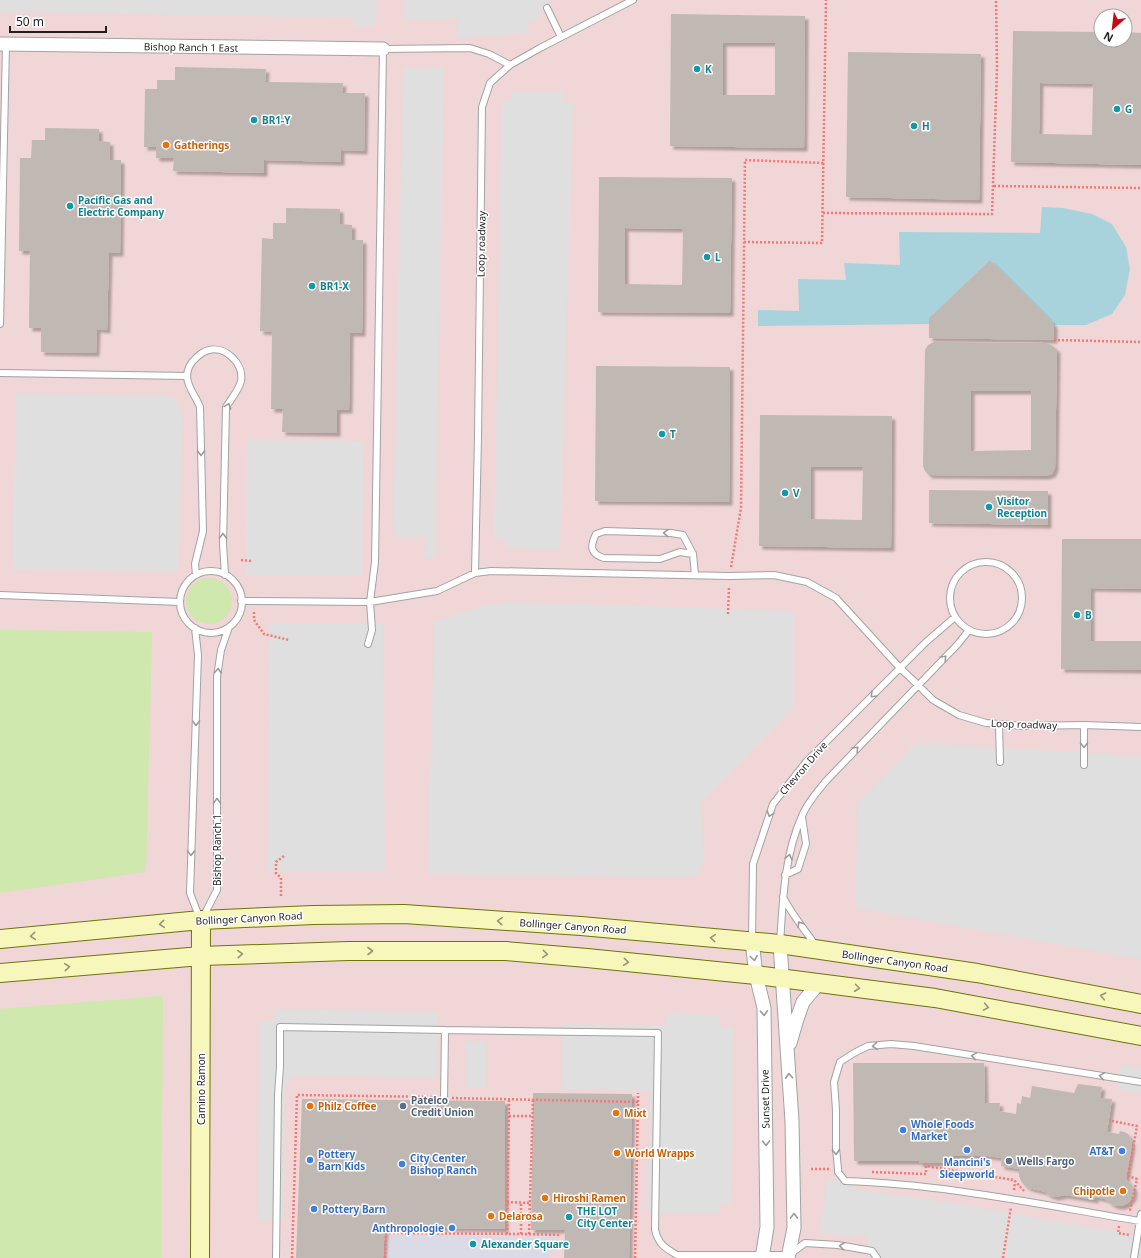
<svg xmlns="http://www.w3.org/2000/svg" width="1141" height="1258" font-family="'Noto Sans',sans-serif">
<defs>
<filter id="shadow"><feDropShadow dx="3.5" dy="3.5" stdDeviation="1" flood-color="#0004"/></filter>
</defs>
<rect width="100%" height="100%" fill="#f0ece6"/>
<!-- commercial -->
<path fill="#f0d6d6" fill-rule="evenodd" d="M0 0H1141V1258H0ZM1101 16H1125V40H1101Z"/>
<!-- grass -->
<path fill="#cee8ae" d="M186 601a23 23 0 1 1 46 0a23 23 0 1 1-46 0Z
M0 630 152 632 146 872 0 893Z
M163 996 161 1258H0V1009Z"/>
<!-- parking -->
<path fill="#dfdfdf" d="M0 0H377L376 26 353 27V18L0 12Z
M405 0H552L536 21 529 22 528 33 457 38 458 19H404Z
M444 67 435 557 424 559 425 538 393 537 403 68Z
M512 92H564V102L573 103 560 550 506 548V540L494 538 502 101H510Z
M16 394 173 395 183 416 178 571 13 570Z
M247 440 363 441 362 575H246Z
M511 602 794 611V707L701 803 704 861 694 878 428 874 434 622 486 605Z
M269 624H383L385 871H268Z
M916 743 1141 756V959L856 908 857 803Z
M273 1009 438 1012 437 1078 298 1075 292 1078 288 1081 285 1089 284 1221 257 1220 260 1022H273Z
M666 1014 720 1015V1027H734L731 1204H719V1214L647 1213 650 1091 561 1089 562 1024 665 1026Z
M465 1042H486V1088H465Z
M1121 1065 1141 1068V1093L1117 1089Z
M827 1180H837L861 1190 964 1205 1141 1236V1258H867L868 1237 820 1233Z"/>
<!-- plaza -->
<path fill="#dadbe6" d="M388 1235 558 1237V1251H549V1258H388Z"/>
<!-- water -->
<path fill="#a8d3dc" d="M1042 207 1063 208 1092 214 1112 224 1126 247 1130 269 1125 295 1112 314 1086 325H1054L1052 322 990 260 929 318V324L758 326V310L799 311 798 279 846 280 844 263 900 265 899 232 1040 233Z"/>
<!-- building -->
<path fill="#c0b8b3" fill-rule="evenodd" filter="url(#shadow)" d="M671 14 805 16 804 148 670 146ZM723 43H775V95H723Z
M1013 31 1101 32V40H1125V32L1141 33V165L1011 162ZM1040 83 1093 84 1092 135 1039 134Z
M848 52 981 54 979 200 846 197Z
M175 67 266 69 265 82 343 83 342 93H365L364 151 341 150V162L264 160V173L173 171 174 158H156V147H144L145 89H157V80H175Z
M45 128 99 129V141L110 142V160H121L120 253H109L107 330 97 329 96 353 41 352V328H29L30 251H19L20 158H31L32 140H45Z
M599 177 732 178 730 313 598 312ZM625 228 683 229 682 285 625 284Z
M286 208 340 209V224L352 225V240H363L362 333H350L349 410H337V433L282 432 283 409H271L272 332 260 331 262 238 273 239V223H286Z
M990 260 1052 322 1054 325V340L929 338V318Z
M934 342 1047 343 1053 346 1057 350 1055 468 1052 474 1046 476 929 475 925 471 923 466 925 350 928 345ZM971 391H1031V450L971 451Z
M596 366 730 367 729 502 595 501Z
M760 415 892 416 891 548 759 546ZM811 467H863L862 520 811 519Z
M929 490 1048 491V525L929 523Z
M1062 539H1141V589L1091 588V641H1141V670L1061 669Z
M853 1063H984L985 1103H1000L999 1111 1016 1114 1017 1103 1021 1104 1022 1096 1030 1098 1032 1086 1074 1093 1078 1084 1102 1087 1100 1098 1112 1099 1107 1132 1119 1134 1120 1131 1124 1132 1128 1134 1131 1140 1132 1145 1126 1179 1133 1186 1134 1190 1133 1197 1128 1203 1122 1206H1117L1113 1205 1105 1199 1095 1197V1200L1065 1195 1055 1197 1049 1195 1045 1192 1029 1188 1024 1185 1021 1181 1019 1176V1169L1001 1166 1002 1158 988 1156H953V1163H919V1161H854Z
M533 1093 632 1094 629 1258H564L565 1230H531Z
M302 1099 505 1101V1229L385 1227 383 1258H296Z"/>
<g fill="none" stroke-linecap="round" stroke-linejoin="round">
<!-- lane casing -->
<g stroke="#a3a3a3" stroke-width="8">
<path id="lane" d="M547 8 561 37
M0 324 6 44
M0 373 187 376
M693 554 680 552 660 559 604 558C590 554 590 546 596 534L605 531 671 533 683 535 693 554 695 575
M950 598a36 36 0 1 1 72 0a36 36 0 1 1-72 0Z
M180 602a31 31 0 1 1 62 0a31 31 0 1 1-62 0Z
M475 573 478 437 482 107 490 83 510 65 540 48 633 0
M196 575 195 564 203 531 200 407C196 396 188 389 187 377 187 369 190 363 196 358 199 355 204 351 209 350 226 346 244 364 241 381 239 390 231 399 226 407L223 544 225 575
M0 595 180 602
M241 601 370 602 437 591 475 573 491 571 729 576 774 575 807 582 836 598 900 668 918 685 933 700 959 715 986 723 1023 726 1084 725 1141 727
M195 628 198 655 190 893 200 919
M368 644 372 630 370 602 375 562 383 49 470 48 489 54 510 65
M999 724 1000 762
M1084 725V765
M785 875 798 869 806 844 802 817
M783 897C792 915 805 930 816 946
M203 917 217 890V677L221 650 229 627
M752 940 753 864 773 804 806 762 926 642 955 617
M780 943C783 900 784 856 802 816 807 803 817 792 826 781L958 644 969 630
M444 1100 445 1030 658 1033 655 1230C659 1245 665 1248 677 1255H789L805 1243 838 1245 872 1251 877 1258
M1140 1221C1042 1205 944 1184 845 1181L838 1172V1169L836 1148V1110L834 1082 840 1062 854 1053 868 1046 891 1044 914 1046 1141 1082
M276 1258 278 1094 280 1067V1027L445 1030
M1134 1258 1141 1214"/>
</g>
<!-- street casing -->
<g stroke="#a3a3a3" stroke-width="15">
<path id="street" d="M0 44 383 49
M752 941 756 975 764 1008 767 1227 762 1258
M780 944 792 1121 794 1228 788 1258
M790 1043 797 1019 803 1002 818 984"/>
</g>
<!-- secondary casing -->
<g stroke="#6e7409" stroke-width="20">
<path id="secondary" d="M0 939 201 920 313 915 404 914 581 926 780 944 977 973 1141 1004
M0 973 201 956 348 951H506L587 958 756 975 935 998 1141 1036
M200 1258 201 920"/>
</g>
<!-- path -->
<path stroke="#f57872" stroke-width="2.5" stroke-dasharray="2 2" stroke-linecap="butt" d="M994 186 1141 188
M823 213 992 214 997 67 996 0
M744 242 822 243 826 0
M1054 340 1141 342
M241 560 252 561
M731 567 741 508 745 160 824 163
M254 612V620L264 634 289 640
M728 614 729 587
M281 896V878L276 873V862L284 856
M452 1098 638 1102 635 1258
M638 1102V1093
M509 1116H533
M1112 1121 1137 1126 1128 1176 1137 1179 1130 1210H1128
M811 1169H829
M872 1172 926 1174V1166L1014 1180 1025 1192
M1014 1190 1015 1181
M507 1202 530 1203
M1119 1226 1118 1233 1129 1235
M507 1234 509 1099
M521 1234V1203
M529 1234 533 1099
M292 1258 297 1095 435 1097
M385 1258 386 1233 521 1234 561 1235
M1003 1258 1011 1207"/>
<!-- lane -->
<use href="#lane" stroke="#fff" stroke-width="6"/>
<!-- street -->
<use href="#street" stroke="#fff" stroke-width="13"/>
<!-- secondary -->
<use href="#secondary" stroke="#f7f7bc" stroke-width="18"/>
</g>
<!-- one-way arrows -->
<defs><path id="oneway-chevron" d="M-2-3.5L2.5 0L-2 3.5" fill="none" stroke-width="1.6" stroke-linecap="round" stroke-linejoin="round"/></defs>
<g stroke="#9a9a9a">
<use href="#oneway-chevron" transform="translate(228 406) rotate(-70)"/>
<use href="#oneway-chevron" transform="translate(201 453) rotate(89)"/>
<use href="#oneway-chevron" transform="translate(666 533) rotate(-178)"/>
<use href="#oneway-chevron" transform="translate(223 536) rotate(-89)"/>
<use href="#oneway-chevron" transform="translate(944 658) rotate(-47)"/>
<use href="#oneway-chevron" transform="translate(218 671) rotate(-86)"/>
<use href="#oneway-chevron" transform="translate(873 695) rotate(135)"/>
<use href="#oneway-chevron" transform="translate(196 723) rotate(92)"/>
<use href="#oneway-chevron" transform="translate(1084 745) rotate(89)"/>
<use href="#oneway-chevron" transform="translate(856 749) rotate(-46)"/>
<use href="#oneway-chevron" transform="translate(217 801) rotate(-90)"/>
<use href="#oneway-chevron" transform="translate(770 814) rotate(108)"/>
<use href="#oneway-chevron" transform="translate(191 853) rotate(92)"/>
<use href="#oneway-chevron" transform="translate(789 857) rotate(-77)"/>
<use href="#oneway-chevron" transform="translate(800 924) rotate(-124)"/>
<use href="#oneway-chevron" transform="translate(754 958) rotate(83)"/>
<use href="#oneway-chevron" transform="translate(764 1013) rotate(87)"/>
<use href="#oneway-chevron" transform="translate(875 1046) rotate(175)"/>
<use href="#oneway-chevron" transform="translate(974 1056) rotate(-171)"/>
<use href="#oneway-chevron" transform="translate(789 1076) rotate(-94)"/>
<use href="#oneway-chevron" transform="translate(1102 1076) rotate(-171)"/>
<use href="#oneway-chevron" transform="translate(766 1143) rotate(89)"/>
<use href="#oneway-chevron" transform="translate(836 1152) rotate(86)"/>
<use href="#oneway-chevron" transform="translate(794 1216) rotate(-91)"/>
<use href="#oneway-chevron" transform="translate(842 1246) rotate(-172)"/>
</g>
<g stroke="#969675">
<use href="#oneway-chevron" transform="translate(500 921) rotate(-176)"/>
<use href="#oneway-chevron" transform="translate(162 924) rotate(175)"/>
<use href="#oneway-chevron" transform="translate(33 936) rotate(175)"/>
<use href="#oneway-chevron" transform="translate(713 938) rotate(-175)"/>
<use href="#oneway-chevron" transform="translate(370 951)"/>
<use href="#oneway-chevron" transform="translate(240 954) rotate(-2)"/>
<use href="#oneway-chevron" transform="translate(545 954) rotate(5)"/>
<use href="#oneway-chevron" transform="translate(626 962) rotate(6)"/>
<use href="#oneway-chevron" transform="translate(67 967) rotate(-5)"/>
<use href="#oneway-chevron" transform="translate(857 988) rotate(7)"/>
<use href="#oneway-chevron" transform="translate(1103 996) rotate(-169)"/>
<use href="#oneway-chevron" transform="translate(986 1007) rotate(10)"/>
</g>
<!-- markers -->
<g fill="#0f9aa8" stroke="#fff" stroke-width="1.5">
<circle cx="697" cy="69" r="4"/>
<circle cx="1117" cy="109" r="4"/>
<circle cx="254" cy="120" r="4"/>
<circle cx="914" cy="126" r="4"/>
<circle cx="70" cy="206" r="4"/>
<circle cx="707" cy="257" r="4"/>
<circle cx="312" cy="286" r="4"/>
<circle cx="662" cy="434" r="4"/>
<circle cx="785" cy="493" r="4"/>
<circle cx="989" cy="507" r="4"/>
<circle cx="1077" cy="615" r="4"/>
<circle cx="569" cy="1217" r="4"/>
<circle cx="473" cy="1244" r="4"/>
</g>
<g fill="#e8710a" stroke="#fff" stroke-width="1.5">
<circle cx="166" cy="145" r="4"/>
<circle cx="310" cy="1106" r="4"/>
<circle cx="616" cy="1113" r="4"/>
<circle cx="617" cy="1153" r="4"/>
<circle cx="1123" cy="1191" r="4"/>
<circle cx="545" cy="1198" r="4"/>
<circle cx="491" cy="1216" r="4"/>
</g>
<g fill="#5c6f8a" stroke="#fff" stroke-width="1.5">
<circle cx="403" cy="1106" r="4"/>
<circle cx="1009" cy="1161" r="4"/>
</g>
<g fill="#3f7fe0" stroke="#fff" stroke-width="1.5">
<circle cx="903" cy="1130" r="4"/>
<circle cx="967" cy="1150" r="4"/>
<circle cx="1122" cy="1151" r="4"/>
<circle cx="310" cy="1160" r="4"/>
<circle cx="402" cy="1164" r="4"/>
<circle cx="314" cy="1209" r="4"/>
<circle cx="452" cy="1228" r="4"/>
</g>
<g text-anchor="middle" stroke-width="3" stroke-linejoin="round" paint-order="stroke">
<!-- street labels -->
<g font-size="10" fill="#1f1f1f" stroke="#fff">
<text transform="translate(191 47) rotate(1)" y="4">Bishop Ranch 1 East</text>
<text transform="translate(481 244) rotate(-89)" y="4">Loop roadway</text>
<text transform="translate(1024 724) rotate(2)" y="4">Loop roadway</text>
<text transform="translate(803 768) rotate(-49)" y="4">Chevron Drive</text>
<text transform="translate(217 850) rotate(-90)" y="4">Bishop Ranch 1</text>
<text transform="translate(249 918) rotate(-3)" y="4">Bollinger Canyon Road</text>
<text transform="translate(573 926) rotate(4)" y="4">Bollinger Canyon Road</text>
<text transform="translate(895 961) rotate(8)" y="4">Bollinger Canyon Road</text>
<text transform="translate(201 1089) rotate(-90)" y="4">Camino Ramon</text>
<text transform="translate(765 1099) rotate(-91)" y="4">Sunset Drive</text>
</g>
<!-- culture labels -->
<g font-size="10" font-weight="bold" fill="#0d838f" stroke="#fff" text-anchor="start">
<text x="705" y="73">K</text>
<text x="1125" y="113">G</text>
<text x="262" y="124">BR1-Y</text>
<text x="922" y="130">H</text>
<text x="78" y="204">Pacific Gas and<tspan x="78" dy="12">Electric Company</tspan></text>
<text x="715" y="261">L</text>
<text x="320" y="290">BR1-X</text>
<text x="670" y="438">T</text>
<text x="793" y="497">V</text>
<text x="997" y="505">Visitor<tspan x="997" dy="12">Reception</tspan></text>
<text x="1085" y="619">B</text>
<text x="577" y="1215">THE LOT<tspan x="577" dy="12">City Center</tspan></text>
<text x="481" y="1248">Alexander Square</text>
</g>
<!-- food labels -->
<g font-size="10" font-weight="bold" fill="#c56008" stroke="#fff" text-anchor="start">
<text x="174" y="149">Gatherings</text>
<text x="318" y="1110">Philz Coffee</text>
<text x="624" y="1117">Mixt</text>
<text x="625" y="1157">World Wrapps</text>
<text x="1115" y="1195" text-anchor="end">Chipotle</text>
<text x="553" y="1202">Hiroshi Ramen</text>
<text x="499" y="1220">Delarosa</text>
</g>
<!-- service labels -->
<g font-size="10" font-weight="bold" fill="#4e5e75" stroke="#fff" text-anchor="start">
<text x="411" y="1104">Patelco<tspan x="411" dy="12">Credit Union</tspan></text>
<text x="1017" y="1165">Wells Fargo</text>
</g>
<!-- shop labels -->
<g font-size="10" font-weight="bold" fill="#366cbe" stroke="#fff" text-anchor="start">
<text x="911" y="1128">Whole Foods<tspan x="911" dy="12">Market</tspan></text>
<text x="1114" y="1155" text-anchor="end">AT&amp;T</text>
<text x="318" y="1158">Pottery<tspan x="318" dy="12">Barn Kids</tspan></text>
<text x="410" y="1162">City Center<tspan x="410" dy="12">Bishop Ranch</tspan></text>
<text x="967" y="1166" text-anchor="middle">Mancini's<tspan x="967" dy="12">Sleepworld</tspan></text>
<text x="322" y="1213">Pottery Barn</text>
<text x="444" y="1232" text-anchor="end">Anthropologie</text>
</g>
</g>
<!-- north arrow -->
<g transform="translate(1113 28) rotate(208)"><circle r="19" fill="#ffffff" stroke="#a5a5a5"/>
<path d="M0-3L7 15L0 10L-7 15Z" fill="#c80712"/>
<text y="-6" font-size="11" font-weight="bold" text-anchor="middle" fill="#1f1f1f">N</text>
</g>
<!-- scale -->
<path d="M10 26v6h96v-6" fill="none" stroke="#1f1f1f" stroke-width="2"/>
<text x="16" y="26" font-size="12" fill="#1f1f1f" stroke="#ffffff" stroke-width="3" paint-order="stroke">50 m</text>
</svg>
